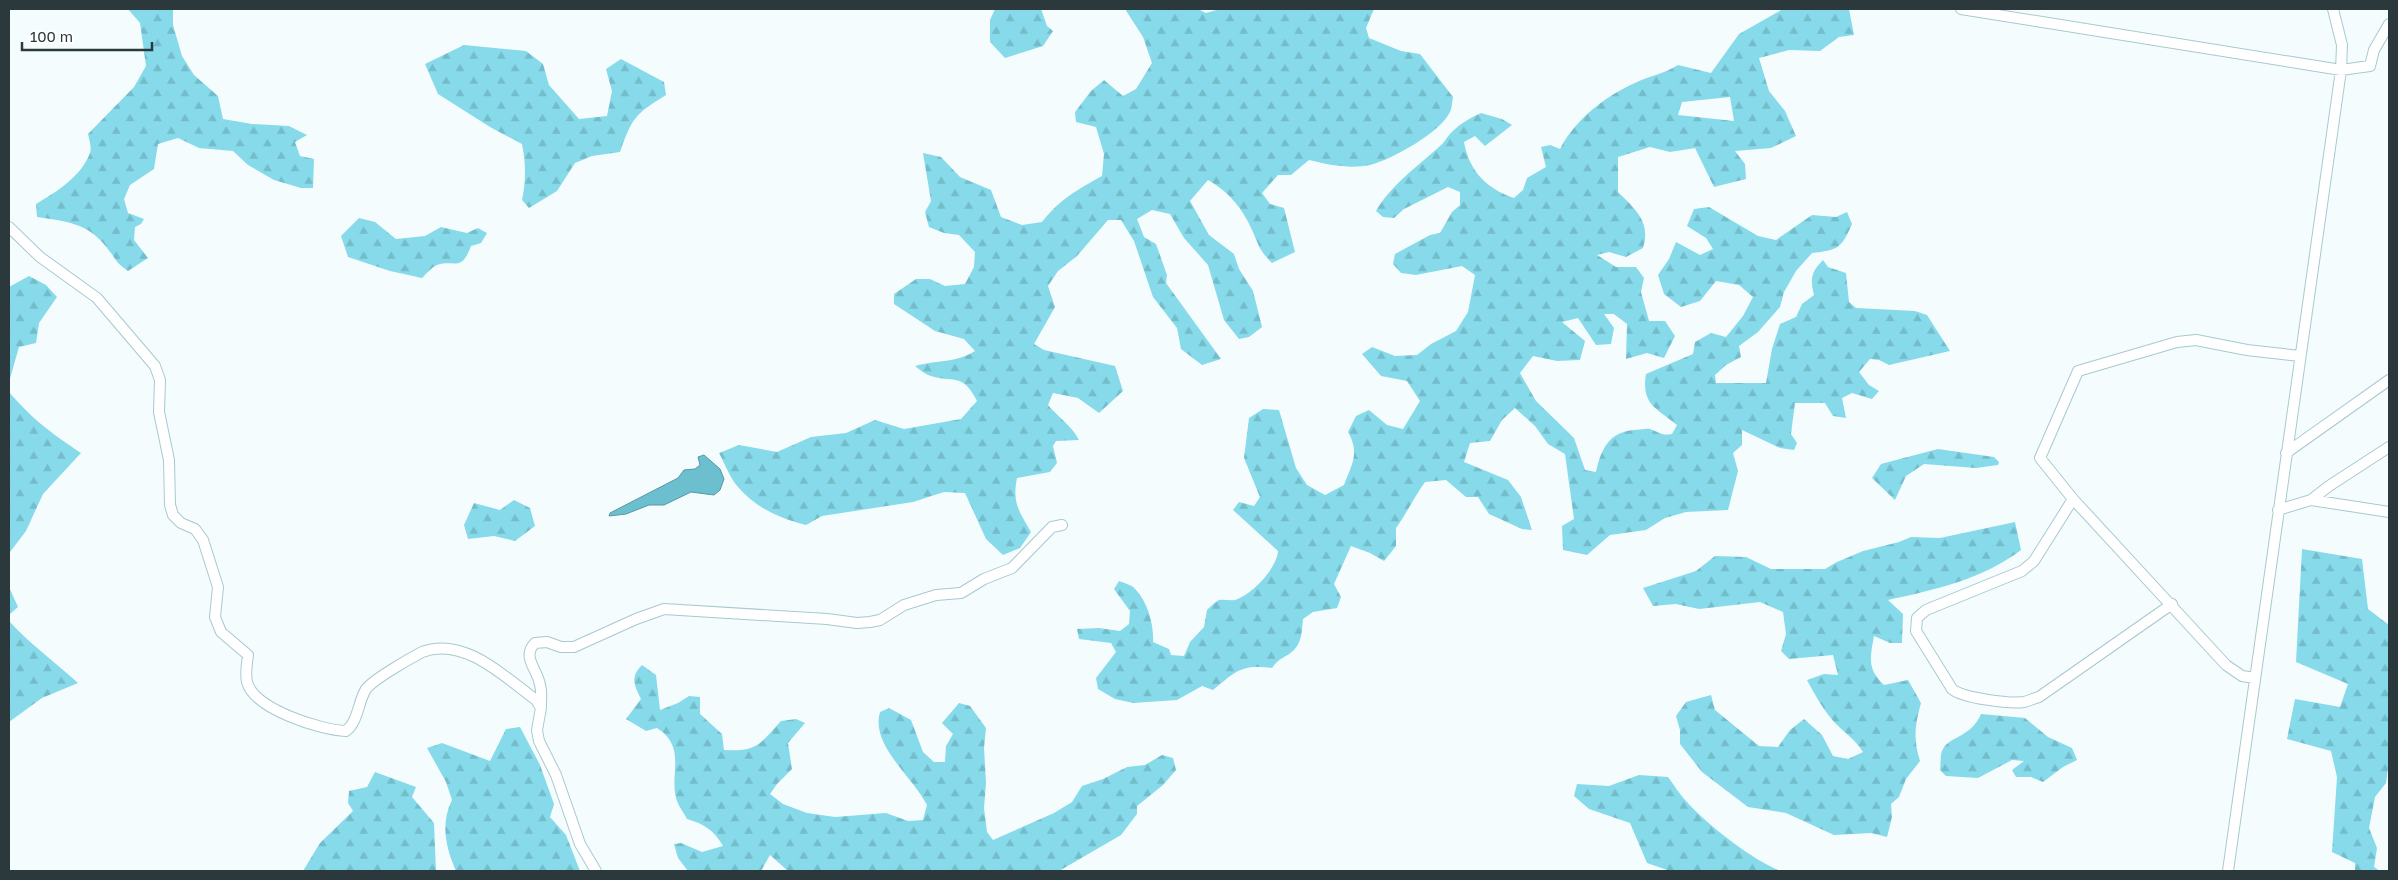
<svg xmlns="http://www.w3.org/2000/svg" width="2398" height="880" font-family="'Golos Text',sans-serif">
<defs>
<pattern id="forest-firs" width="22" height="20" patternUnits="userSpaceOnUse" patternTransform="scale(1.25)"><rect width="22" height="20" fill="#86daea"/><path d="M5 1l3.5 6h-7zM16 11l3.5 6h-7z" fill="#74bcca"/></pattern>
</defs>
<rect width="100%" height="100%" fill="#f5fcfe"/>
<!-- forest -->
<path fill="url(#forest-firs)" fill-rule="evenodd" d="M128 9H173V25L182 56 194 75 218 96 223 119 252 124 289 126 307 135 295 142 300 156 314 159 313 188H301L274 180 248 165 233 151 199 148 178 138 158 144 154 169 130 185 124 199 128 213 144 219 141 224 135 227 134 240 148 258 128 271C114 261 117 260 107 248 89 223 65 221 37 217L36 204C56 192 81 177 90 153 92 148 89 139 88 134L134 87 146 66 140 23Z
M995 9H1041L1047 26 1053 31 1043 46 1005 58 990 42V20Z
M1125 9H1198L1206 13 1220 9H1374L1366 28 1369 38 1401 51 1420 54 1453 97C1452 102 1452 108 1450 112 1441 132 1391 160 1370 165 1350 169 1329 165 1309 160L1291 175H1278L1262 193 1270 204 1284 208 1295 252 1272 263C1258 249 1260 247 1252 230 1243 209 1228 191 1208 180L1190 201 1209 235 1234 254 1239 269 1253 291 1262 327 1249 337 1239 339 1224 320 1208 265 1184 238 1170 214 1152 210 1137 219 1144 237 1156 244 1167 275 1166 283 1221 359 1202 365 1181 349 1177 328 1153 297 1134 241 1121 220H1108L1077 256 1058 271 1048 286 1055 307 1034 344 1044 350 1115 366 1123 391 1099 413 1078 398 1053 393 1048 405C1058 417 1072 426 1079 440L1056 441 1053 446 1057 463 1050 472 1017 478C1012 503 1019 511 1031 532L1020 548 1003 555 986 539 965 493 944 492 913 502 822 516 806 525C780 518 757 509 738 487 730 478 725 464 719 453L739 445 777 452 811 437 846 433 875 420 904 429 961 419 977 401C962 371 953 384 928 375 924 373 919 369 915 366 936 360 957 363 975 351L964 339 935 331 894 304V294L916 279H930L945 286 965 284 974 267 975 252 959 235 944 233 929 227 925 212 931 201 923 153 941 157 960 177 991 190 1001 217 1022 225 1042 222C1060 199 1077 190 1102 176L1104 154 1096 127 1076 122 1075 112 1091 91 1104 80 1123 96 1136 89 1152 63 1143 37Z
M1783 9H1849L1854 35 1839 37 1820 51 1789 50 1759 58 1769 91 1785 111 1796 136 1771 148 1735 151 1745 164 1746 179 1714 187 1695 148 1670 152 1650 147 1618 157V192C1636 210 1651 222 1643 248L1626 257 1609 252 1597 255 1616 267H1636L1644 278 1641 292 1649 321H1665L1675 336 1664 358 1647 353 1626 359 1627 324 1614 314H1604L1614 328 1611 344 1596 345 1578 318 1562 322 1585 341 1580 360 1557 361 1533 356 1520 373 1536 401 1574 438 1585 470 1596 472C1601 449 1609 432 1634 430 1639 430 1646 428 1650 429 1659 432 1661 436 1672 434L1677 425C1657 408 1641 405 1646 374L1693 354 1695 342 1711 333 1726 337 1743 316 1753 297 1739 285 1716 281 1700 301 1681 307 1664 294 1658 275 1669 259 1676 242 1700 255 1713 249 1706 238 1687 226 1694 209 1709 207 1758 236 1776 240 1812 215 1836 217 1847 212 1852 224C1841 249 1838 250 1812 253L1796 271 1784 292 1780 307 1758 332 1739 346 1741 357 1726 365 1715 375 1716 383H1766L1772 349 1780 324 1796 317 1802 304 1814 295C1810 279 1811 272 1823 260L1828 267 1846 273 1849 302 1856 308 1915 311 1927 315 1950 351 1889 365 1879 360 1870 359 1859 372 1869 385 1879 391 1872 399 1852 393 1842 398 1846 418 1833 416 1825 403H1795L1791 434 1797 443 1794 450 1780 448 1742 430V445L1733 453 1738 471 1728 510 1686 512 1665 518 1646 530 1610 535 1587 555 1563 550 1562 526 1574 519 1565 454 1548 444 1535 426 1515 408 1502 420 1490 441 1470 443 1464 462 1508 480 1521 497 1532 530 1522 529 1489 514 1478 497H1466L1446 480 1425 482C1414 497 1407 513 1396 528V546L1384 561 1370 553 1351 546 1334 584 1341 597 1337 608 1313 612 1303 619C1302 630 1302 642 1294 650 1286 658 1279 657 1272 668 1241 664 1236 671 1213 690L1202 686 1177 700 1133 703 1115 699 1098 689 1096 678 1116 652 1111 643 1079 639 1077 629 1099 628 1120 631 1129 624 1130 611 1114 589 1119 581C1124 583 1133 585 1136 590 1148 603 1154 625 1153 642L1169 649 1171 655 1184 656 1190 642 1204 627 1207 610C1210 607 1215 602 1219 600 1224 599 1230 601 1235 600 1252 595 1277 568 1278 551L1233 510 1239 502 1254 506 1260 497 1244 458 1249 418 1263 409 1279 410 1296 468 1307 485 1325 495 1344 485C1352 464 1360 453 1348 432L1356 416 1369 410 1387 425 1403 429 1420 401 1407 381 1381 376 1362 354 1372 347 1395 356 1417 355 1431 344 1456 331 1468 312 1475 275 1462 266 1416 275 1401 273 1393 264 1395 254 1430 235 1440 233 1452 212 1460 205V192L1448 187 1404 209 1394 218 1383 217 1376 211C1391 185 1418 166 1440 146 1444 143 1446 138 1450 134 1459 124 1470 118 1481 113L1502 119 1512 125 1485 146 1475 136 1464 142C1469 171 1487 189 1514 198L1523 190 1527 178 1546 167 1541 147 1550 145 1560 149C1575 120 1605 96 1635 83 1649 76 1664 74 1678 65L1711 73 1739 34ZM1730 97 1734 121 1678 115 1682 102Z
M464 45 526 51 543 64 549 85 579 119 607 116 612 91 606 69 621 59 664 82 666 95C635 114 632 118 620 152L592 156 575 163 557 191 529 208 522 200C526 181 526 164 522 144L490 127 438 94 425 64Z
M359 218 375 222 396 239 425 236 441 227 467 233 478 228 487 233 481 243 471 246C461 273 455 259 437 265 432 267 426 274 422 278L390 271 348 257 341 236Z
M29 276 46 285 57 297 39 323 36 343 19 347 9 382V287Z
M9 392C34 421 50 432 81 453L43 494 26 531 10 552 9 587 18 607 9 615Z
M1938 449 1994 457 1999 462 1998 465 1976 468 1924 464 1906 476 1895 500 1872 478 1881 464Z
M514 500 530 508 535 526 515 541 494 536 468 539 464 525 474 503 500 510Z
M2015 522 2021 550C1983 579 1934 590 1888 600L1903 614 1902 643H1890L1874 636C1870 658 1867 669 1884 685L1908 680 1921 703C1915 725 1913 739 1920 761L1906 779 1899 797 1891 804 1892 817 1887 837 1871 833 1834 835 1786 813 1748 807 1702 772 1680 744V730L1676 716 1686 702 1711 695 1715 710 1759 746 1778 747 1790 730 1804 719 1822 735 1833 756 1848 759 1863 752C1855 739 1845 733 1835 723 1824 711 1815 695 1807 680L1824 674 1838 675 1833 655 1789 659 1781 651 1786 634 1783 612 1760 602 1699 609 1676 604 1653 606 1643 588 1696 571 1715 556 1746 557 1771 569H1825L1837 562 1863 551 1899 542 1911 537 1940 538Z
M2302 549 2362 559 2368 609 2389 625V761L2386 783 2375 797 2369 828 2377 848 2374 867 2380 871H2355V863L2332 852 2337 777 2331 751 2287 739 2295 699 2340 707 2348 684 2296 662Z
M9 621C30 644 55 662 78 683L42 698 9 722Z
M642 665 656 675 660 710 678 703 689 696 700 697V714L722 734 724 750C757 752 760 744 781 721L796 719 805 723 788 743 792 769 777 784 770 794 783 804 807 813 835 817 886 813 908 821 923 820 927 805C913 777 870 745 880 712L889 708 911 720 923 752 934 762H945L946 746 953 734 942 723 959 703 970 706 986 728 984 748 986 783 984 808 987 832 993 840 1054 813 1072 802 1082 786 1103 779 1127 767 1145 765 1162 755 1173 758 1176 770 1163 785 1137 806V814L1121 835 1059 871H788L770 855 761 871H688L678 858 674 844 681 843 702 852 723 846C714 830 704 824 687 819 684 813 679 807 677 801 668 775 688 748 657 728L646 731 626 719 641 699C634 685 630 677 642 665Z
M1981 714 2025 718 2048 737 2072 748 2077 760 2063 767 2043 782 2031 777H2016L2012 770 2024 761 2012 760 1978 778 1946 776 1940 770C1941 764 1940 756 1942 751 1948 736 1971 738 1981 714Z
M520 727 540 765 554 804 550 817 566 835 580 871H456C446 848 440 824 452 800L446 782 427 748 442 743 490 761 506 729Z
M375 772 416 787 412 797 434 823 436 871H303L320 843 353 811 348 803 349 791 367 787Z
M1639 775 1668 777C1674 785 1680 795 1687 802 1706 824 1755 862 1781 871H1670L1647 863 1630 823 1589 809 1574 796 1577 784 1609 786Z"/>
<!-- water -->
<path fill="#6cbfcf" stroke="#5897a3" d="M704 455 720 469 724 479 720 490 714 495 691 492 664 505H649L626 514 609 516 610 513 678 478 684 470 695 469 700 465 698 457Z"/>
<g fill="none" stroke-linecap="round" stroke-linejoin="round">
<!-- minor casing -->
<g stroke="#a7c9d0" stroke-width="12">
<path id="minor" d="M1961 9 2341 70 2370 66 2374 50 2389 24
M9 227 40 257 97 298 155 366 160 380 159 412 169 460 170 505 173 515 181 523 195 529 203 540 218 587 215 617 221 632 248 655C247 663 245 674 247 682 254 709 320 730 346 731 358 722 358 702 366 689 374 679 409 659 422 652 464 636 505 677 536 700L541 708 537 730 539 741 556 775 580 844 596 871
M2286 453 2389 380
M2073 499 2034 561 2022 571 1926 610 1917 618 1916 631 1952 689C1962 698 2010 704 2024 702 2029 701 2034 698 2039 697L2172 604
M2311 500 2389 512
M2278 510 2311 500 2329 486 2389 447
M2255 678 2242 676 2226 665 2073 499 2040 458 2078 371 2177 342 2196 340 2247 350 2300 356
M541 706C541 700 542 692 540 685 538 670 521 657 535 643L547 642 561 647H574L636 619 664 609 827 619 857 623 870 622 880 620 904 605 936 595 961 593 984 579 1012 568 1052 527 1062 525
M2228 871 2341 70 2342 45 2333 9"/>
</g>
<!-- minor -->
<use href="#minor" stroke="#fff" stroke-width="10"/>
</g>
<!-- border -->
<rect width="2398" height="880" fill="none" stroke="#2b393c" stroke-width="20"/>
<!-- scale -->
<path d="M22 42v8h130v-8" fill="none" stroke="#2b393c" stroke-width="2.5"/>
<text x="30" y="42" font-size="15" fill="#2b393c" stroke="#ffffff" stroke-width="4" paint-order="stroke">100 m</text>
</svg>
